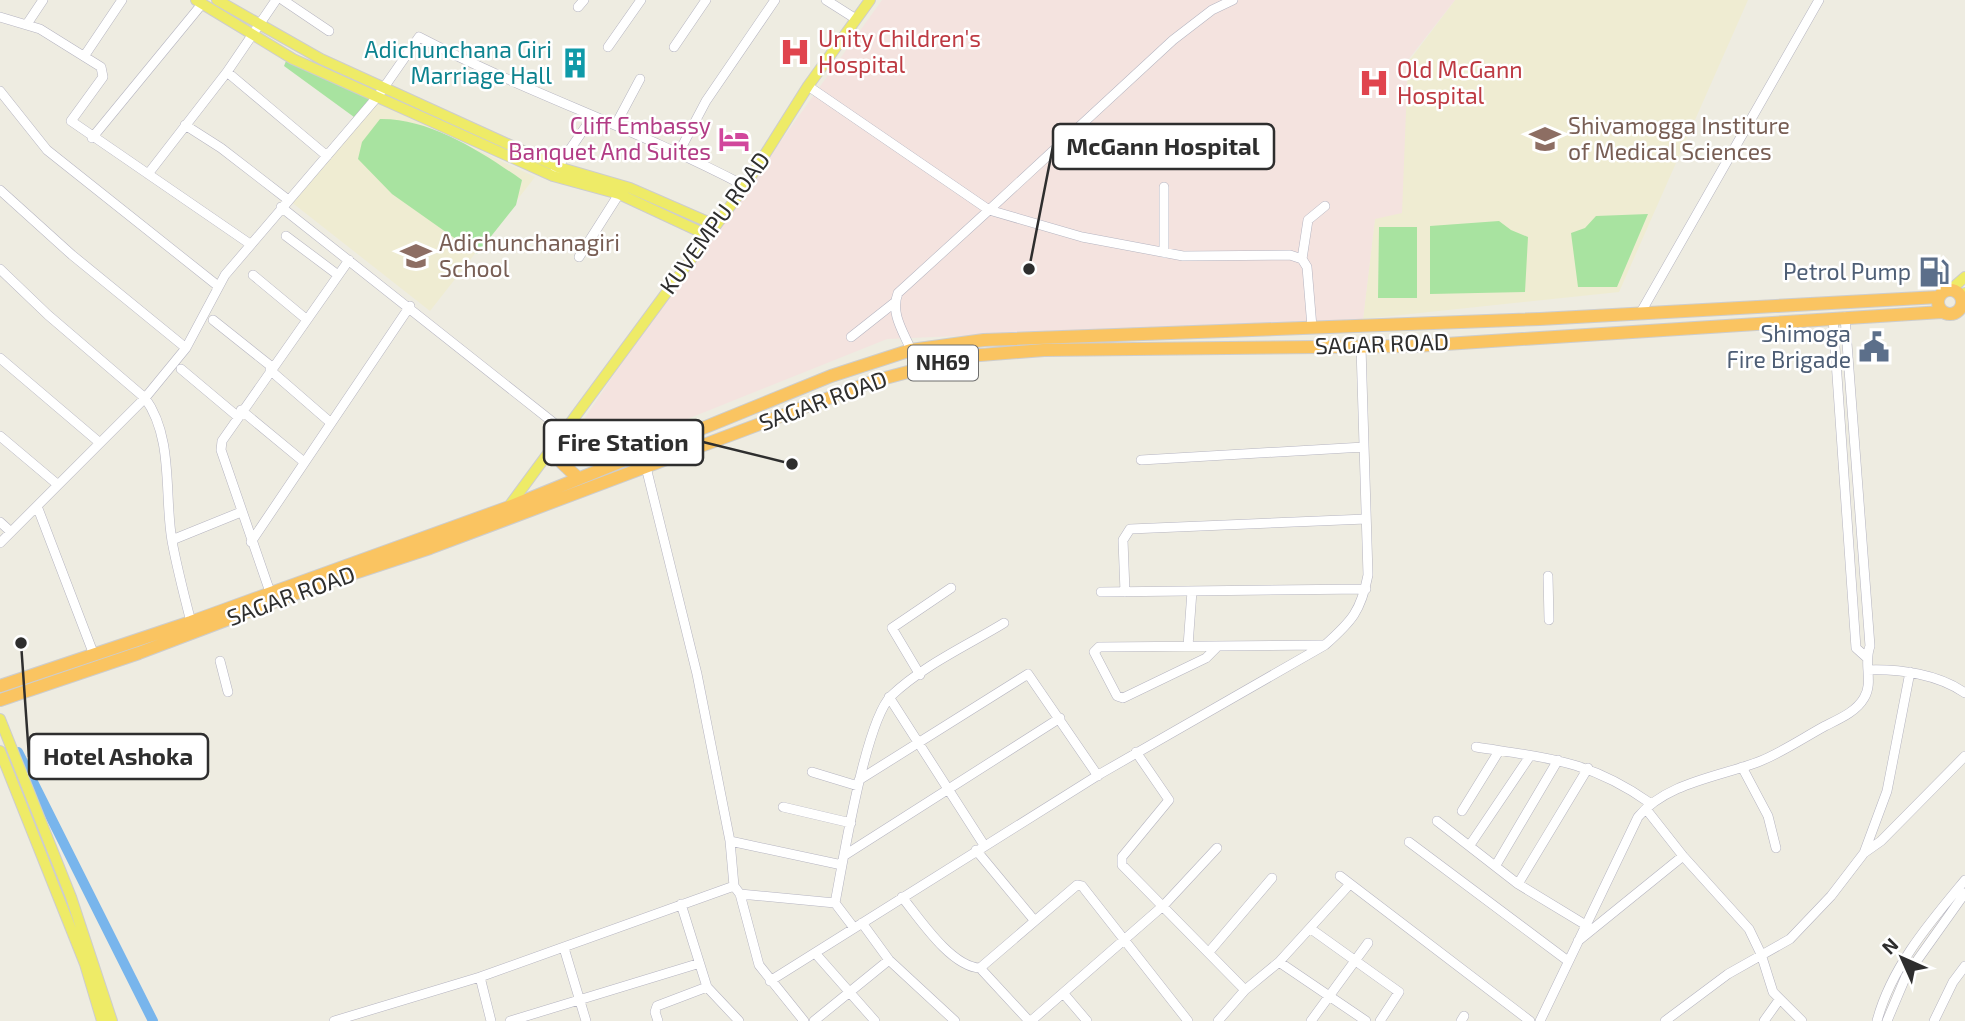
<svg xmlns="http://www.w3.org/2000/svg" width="1965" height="1021" font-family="'Exo 2',sans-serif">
<rect width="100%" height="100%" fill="#eeece1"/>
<!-- education -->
<path fill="#efecd2" d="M1455 0H1748L1619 292 1363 319 1375 218 1406 65Z
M378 103 535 177 430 311 290 201Z"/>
<!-- medical -->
<path fill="#f4e3df" d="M882 0H1455L1408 60 1402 213 1375 219 1363 319 887 339 585 460 571 439 621 364Z"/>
<!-- green -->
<path fill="#a8e3a0" d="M286 61 370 99 354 117 284 66Z
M380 119C430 118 482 152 522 180L516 205 477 254 392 194 358 159 362 142Z
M1648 214 1617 287H1578L1571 233 1585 228 1596 216Z
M1499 221 1511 230 1528 237 1525 292 1430 294V226Z
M1379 227H1417V298H1378Z"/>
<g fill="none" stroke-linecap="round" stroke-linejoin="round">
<!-- canal -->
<path stroke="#78b5ec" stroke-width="10" d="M18 752 153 1021"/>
<!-- minor casing -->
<g stroke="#b5b4c0" stroke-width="10">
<path id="minor" d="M283 0 329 31
M826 0 856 19
M578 7 584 0
M0 17 40 29 101 67 103 77 71 121 250 244
M27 24 43 0
M608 47 641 0
M674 47 706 0
M85 55 122 0
M227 72 327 156
M808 86 989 210 1173 40 1212 10 1233 0
M0 91 47 150 218 286
M616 124 640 79
M185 125 221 148 287 199
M92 138 202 4
M679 152 706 101 775 0
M555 171 593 116
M148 174 227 72 276 0
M1164 187V253
M0 190 72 255 186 348
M281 207 564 431
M286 236 338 275
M579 257 619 194
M1302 259 1308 220 1325 206
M0 269 48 315 145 398C174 438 164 495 172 541 177 568 184 595 191 622
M253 275 306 319
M1641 312 1819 0
M1833 318 1856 648 1866 657
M213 320 272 367
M851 337 894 303
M911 350C903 331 890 313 898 293L989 210 1082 237 1183 256 1290 255 1302 259 1307 267 1312 327
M0 358 100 443
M181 369 237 416
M270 370 331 423
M241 410 304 462
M0 436 57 484
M1141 460 1364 447
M645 463 697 674 730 841 734 886 740 894 759 965 804 1021
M37 506 94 655
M0 522 11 532
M172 540 241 512
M251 542 410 306
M0 543 145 398 186 348 225 275 378 96 419 37C525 92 639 130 745 186
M1548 576 1549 620
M270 592 221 450 222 441 349 260
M1101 592 1366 589
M1125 592 1123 540 1130 529 1366 519
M1188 646 1192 591
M1218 646 1206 658 1123 698 1117 696 1094 652 1099 647 1323 645
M220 661 228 692
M1868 670C1900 669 1938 674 1965 693
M920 675 892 628 951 588
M889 697 984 845
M1476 747C1547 758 1589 760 1650 803
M1136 752 1169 800 1122 857V865L1245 990
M1742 767 1768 816 1776 848
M812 772 858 786
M859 780 1028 674 1098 776
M783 807 851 823
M1646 809 1683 856 1749 929 1761 954 1773 992 1802 1021
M1462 811 1499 751
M1437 821 1518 884 1584 924
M730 841 842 865
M1409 842 1568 961
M1470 845 1530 756
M976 850 1034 920
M1864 853 1881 841 1965 756
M845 855 1060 718
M1496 865 1558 760
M1340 876 1530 1021
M1518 884 1588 768
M740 894 835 903 854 928
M902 897C919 918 951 967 980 968
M835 903C843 862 865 722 891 696 922 666 968 645 1004 623
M681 904 707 987 739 1021
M862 923 889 960 955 1021
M1311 929 1399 992 1380 1021
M1578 941 1683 856
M564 948 586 1021
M1209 952 1272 878
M815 953 875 1021
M1279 962 1366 1021
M480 977 491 1021
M770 981 1100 774 1325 645C1352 621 1361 611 1368 575L1361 347
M1064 994 1087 1021
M334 1021 480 977 734 886
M510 1021 697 964
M658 1021 655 1012 657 1006 707 987
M814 1021 889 960
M1029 1021 980 968 1077 885 1082 886 1188 1021
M1031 1021 1164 905 1217 848
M1218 1021 1245 990 1279 962 1350 884
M1311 1021 1368 943
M1461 1021 1464 1016
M1540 1021 1638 817C1666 783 1718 777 1758 762 1781 753 1803 738 1825 726 1839 719 1856 712 1864 698 1874 682 1863 664 1870 646L1845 317
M1665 1021 1728 974 1790 939 1831 896 1864 853 1887 791 1910 672
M1764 1021 1779 1000
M1877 1021C1891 967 1931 921 1965 880
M1887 1021 1906 976 1965 893
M1934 1021 1953 982 1965 966"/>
</g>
<!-- major casing -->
<g stroke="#cdcdcd" stroke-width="12">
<path id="major" d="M196 0 293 59 553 176 619 194 707 235
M217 0 321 59 558 167 630 188 715 225
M1949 291 1965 277
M1961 297 1965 293
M507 509 745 186 808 86 870 0
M0 719 71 897 112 1021
M0 751 85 964 102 1021"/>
</g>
<!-- highway casing -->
<g stroke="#cdcdcd" stroke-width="14">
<path id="highway" d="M1938 302a12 12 0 1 1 24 0a12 12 0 1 1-24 0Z
M555 443 562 463 577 477
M0 686 191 622 509 507 831 376 911 350 984 340 1540 319 1939 297
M0 700 139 653 321 584 430 548 874 381 968 356 1044 350 1415 346 1942 312"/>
</g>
<!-- minor -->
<use href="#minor" stroke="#fff" stroke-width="9"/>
<!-- major -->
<use href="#major" stroke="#eeeb67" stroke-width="10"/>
<!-- highway -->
<use href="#highway" stroke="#fac461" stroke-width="12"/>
</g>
<!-- icons -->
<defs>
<g id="hospital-bare" transform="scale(2.415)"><path d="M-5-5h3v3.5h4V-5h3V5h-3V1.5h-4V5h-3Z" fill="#e0444e" stroke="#fff" stroke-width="2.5" paint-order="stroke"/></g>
<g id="building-bare" transform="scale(2.415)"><path d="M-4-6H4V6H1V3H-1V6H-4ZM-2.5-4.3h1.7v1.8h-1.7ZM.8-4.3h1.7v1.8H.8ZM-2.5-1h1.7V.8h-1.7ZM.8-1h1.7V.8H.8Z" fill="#0f9aa8" stroke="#fff" stroke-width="2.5" paint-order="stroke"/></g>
<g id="hotel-bare" transform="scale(2.415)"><path d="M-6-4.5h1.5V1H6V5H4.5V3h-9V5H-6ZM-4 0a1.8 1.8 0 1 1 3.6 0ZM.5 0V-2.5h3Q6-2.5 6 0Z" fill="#d1479c" stroke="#fff" stroke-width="2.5" paint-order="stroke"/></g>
<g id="university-bare" transform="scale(2.415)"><path d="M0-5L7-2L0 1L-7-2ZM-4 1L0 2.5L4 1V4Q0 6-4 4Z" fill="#8d6e63" stroke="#fff" stroke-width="2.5" paint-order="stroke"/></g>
<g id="school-bare" transform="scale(2.415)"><path d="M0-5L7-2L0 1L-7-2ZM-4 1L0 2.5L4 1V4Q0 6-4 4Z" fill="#8d6e63" stroke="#fff" stroke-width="2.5" paint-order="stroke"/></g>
<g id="fuel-bare" transform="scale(2.415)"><path d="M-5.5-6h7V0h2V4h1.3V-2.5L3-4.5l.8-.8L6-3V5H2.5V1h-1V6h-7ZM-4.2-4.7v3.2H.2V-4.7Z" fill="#5c6f8a" stroke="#fff" stroke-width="2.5" paint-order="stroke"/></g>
<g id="civic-bare" transform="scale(2.415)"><path d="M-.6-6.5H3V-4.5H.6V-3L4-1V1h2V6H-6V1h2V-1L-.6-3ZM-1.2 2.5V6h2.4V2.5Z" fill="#5c6f8a" stroke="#fff" stroke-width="2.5" paint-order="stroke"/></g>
</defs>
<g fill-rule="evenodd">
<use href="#hospital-bare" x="795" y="52"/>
<use href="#building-bare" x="575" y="63"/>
<use href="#hospital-bare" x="1374" y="83"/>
<use href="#hotel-bare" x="734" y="139"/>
<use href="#university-bare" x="1545" y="139"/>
<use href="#school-bare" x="416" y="256"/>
<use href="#fuel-bare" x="1934" y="272"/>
<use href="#civic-bare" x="1874" y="347"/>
</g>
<g text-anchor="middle" stroke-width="5" stroke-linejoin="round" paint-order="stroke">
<!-- shield labels -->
<rect fill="#fff" stroke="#6d6d6d" stroke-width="2" x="908" y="345.5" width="70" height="35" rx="5"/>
<g font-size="21" font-weight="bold" fill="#2e2e2e">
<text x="943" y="370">NH69</text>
</g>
<!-- health labels -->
<g font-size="23" fill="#be3a42" stroke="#fff" text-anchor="start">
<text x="818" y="47">Unity Children's<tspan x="818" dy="26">Hospital</tspan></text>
<text x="1397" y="78">Old McGann<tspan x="1397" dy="26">Hospital</tspan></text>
</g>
<!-- culture labels -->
<g font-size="23" fill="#0d838f" stroke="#fff" text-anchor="end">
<text x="552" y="58">Adichunchana Giri<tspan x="552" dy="26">Marriage Hall</tspan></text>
</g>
<!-- hotel labels -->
<g font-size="23" fill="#b23c85" stroke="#fff" text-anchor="end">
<text x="711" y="134">Cliff Embassy<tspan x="711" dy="26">Banquet And Suites</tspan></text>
</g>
<!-- education labels -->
<g font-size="23" fill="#785e54" stroke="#fff" text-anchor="start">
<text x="1568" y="134">Shivamogga Institure<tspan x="1568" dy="26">of Medical Sciences</tspan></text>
<text x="439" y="251">Adichunchanagiri<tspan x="439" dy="26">School</tspan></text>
</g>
<!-- street labels -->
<g font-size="23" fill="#2e2e2e" stroke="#fff">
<text transform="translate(715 223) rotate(-54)" y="8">KUVEMPU ROAD</text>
<text transform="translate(1382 344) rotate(-2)" y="8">SAGAR ROAD</text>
<text transform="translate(823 401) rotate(-20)" y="8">SAGAR ROAD</text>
<text transform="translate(291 596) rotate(-20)" y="8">SAGAR ROAD</text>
</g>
<!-- service labels -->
<g font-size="23" fill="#4e5e75" stroke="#fff" text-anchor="end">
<text x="1911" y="280">Petrol Pump</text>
<text x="1851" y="342">Shimoga<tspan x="1851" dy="26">Fire Brigade</tspan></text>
</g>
</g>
<!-- callouts -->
<path fill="none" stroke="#2e2e2e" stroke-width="2.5" d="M1029 269L1053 146M792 464L703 442M21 643L29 757"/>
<g fill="#2e2e2e" stroke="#fff" stroke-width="2.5">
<circle cx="1029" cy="269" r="7"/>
<circle cx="792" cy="464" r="7"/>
<circle cx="21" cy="643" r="7"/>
</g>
<g fill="#fff" stroke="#2e2e2e" stroke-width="2.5">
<rect x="1053" y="124" width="221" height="45" rx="7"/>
<rect x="544" y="420" width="159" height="45" rx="7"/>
<rect x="29" y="734" width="179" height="45" rx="7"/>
</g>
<g font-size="24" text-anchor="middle" font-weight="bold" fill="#2e2e2e">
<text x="1163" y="155">McGann Hospital</text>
<text x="623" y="451">Fire Station</text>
<text x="118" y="765">Hotel Ashoka</text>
</g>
<!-- north arrow -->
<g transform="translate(1902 958) rotate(315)" stroke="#ffffff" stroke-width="5" paint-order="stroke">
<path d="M0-5L12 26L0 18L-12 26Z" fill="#2e2e2e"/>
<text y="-10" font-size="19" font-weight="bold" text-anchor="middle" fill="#2e2e2e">N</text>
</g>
</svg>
